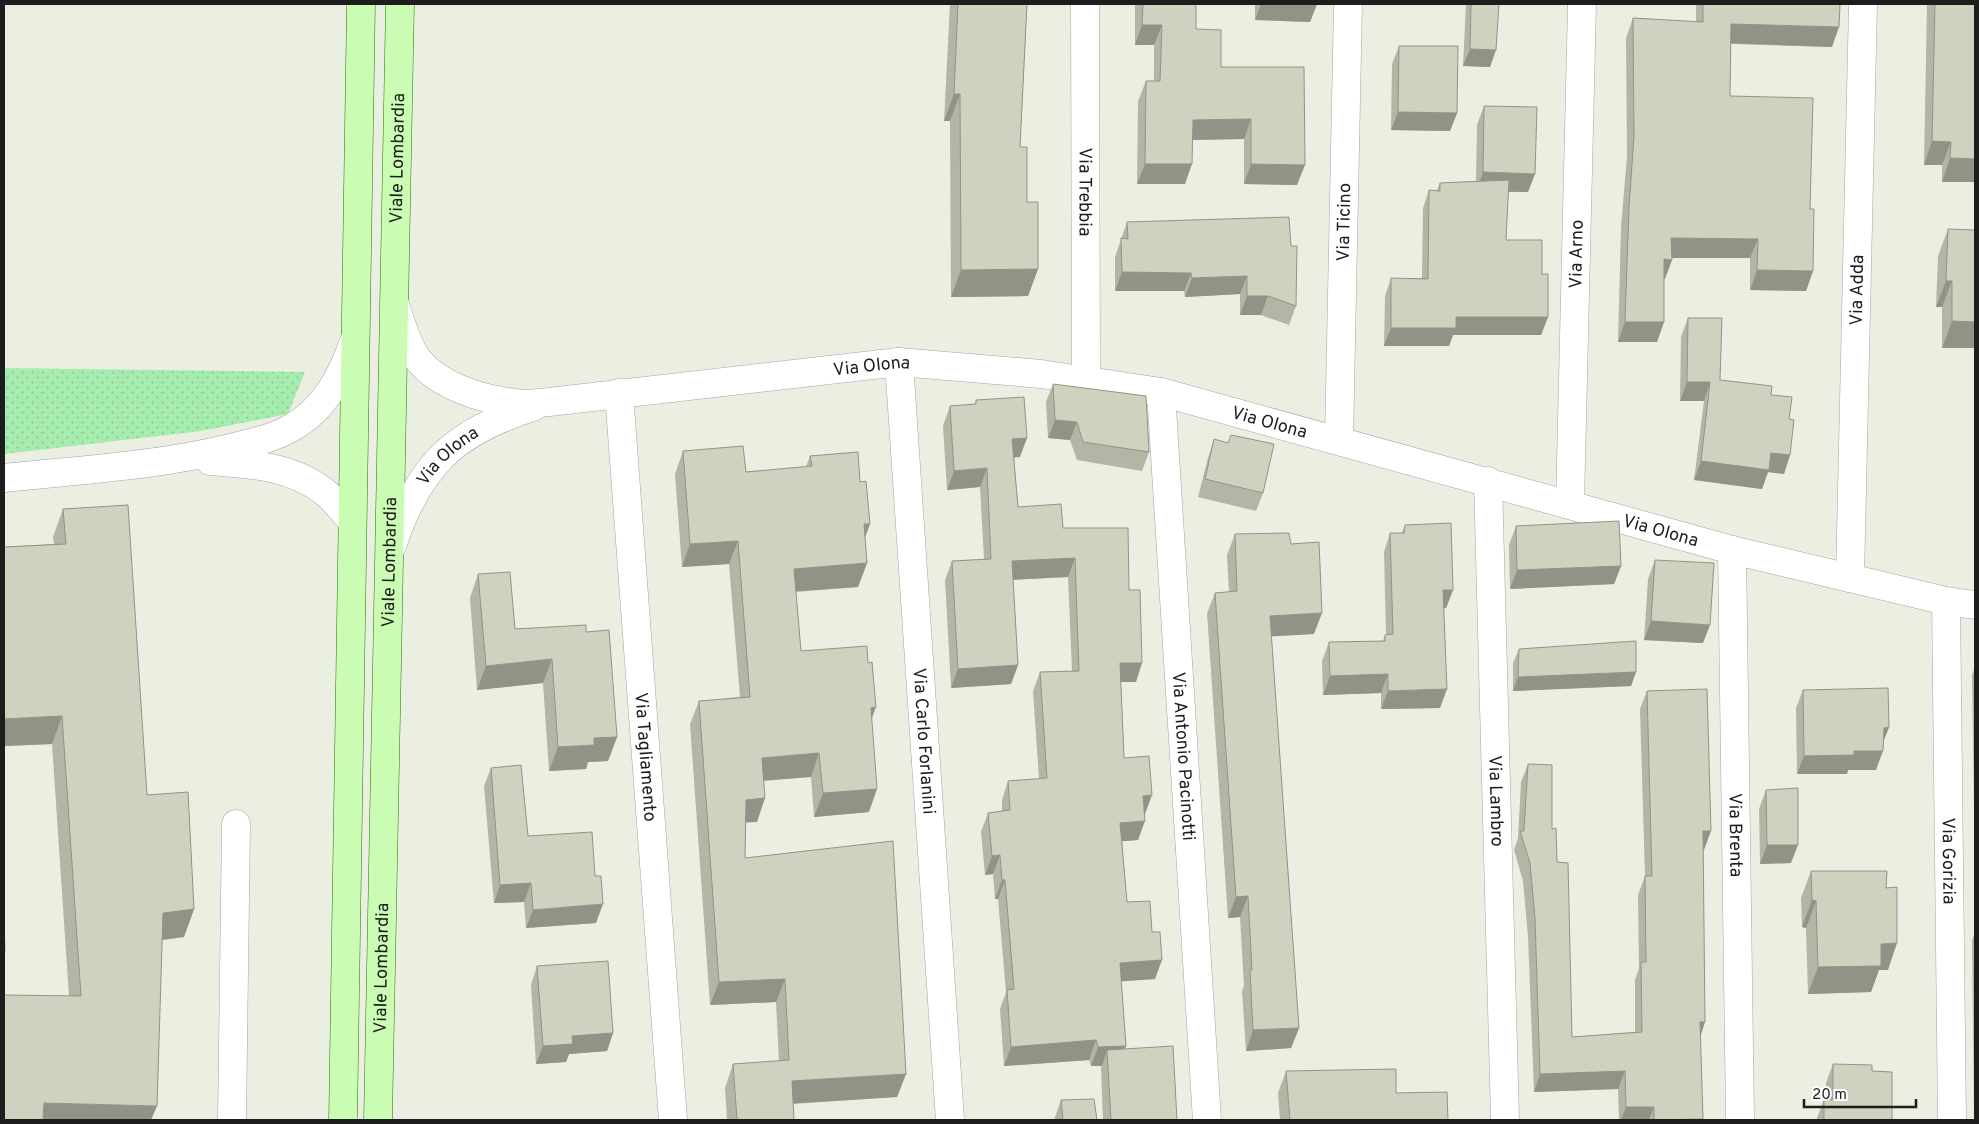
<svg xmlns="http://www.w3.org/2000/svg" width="1979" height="1124" font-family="Overpass,sans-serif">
<defs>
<pattern id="grass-dots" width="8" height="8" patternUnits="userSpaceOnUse" patternTransform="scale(1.25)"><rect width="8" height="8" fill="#a6ecaf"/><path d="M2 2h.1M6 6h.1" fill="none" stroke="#8eca96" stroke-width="1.8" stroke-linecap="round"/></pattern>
</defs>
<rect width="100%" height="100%" fill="#ebefe2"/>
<!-- grass -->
<path fill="url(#grass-dots)" d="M4 368 305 372 288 414 201 431 4 454Z"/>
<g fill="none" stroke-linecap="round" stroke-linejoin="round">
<!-- street casing -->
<g stroke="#a4a4a4" stroke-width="29">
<g id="street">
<path id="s1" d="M1085 4 1086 380"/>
<path id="s2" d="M395 304C400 321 405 338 414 354 434 385 480 399 515 403 526 405 538 403 549 402L899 362 1041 374 1161 392 1732 550 1946 601 1975 605"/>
<path id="s3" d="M899 362 950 1120"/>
<path id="s4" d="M1161 392 1207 1120"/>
<path id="s5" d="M619 393 673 1120"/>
<path id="s6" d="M1339 440 1348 4"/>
<path d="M210 461C250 464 295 466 327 494 336 502 343 511 351 520"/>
<path d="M4 478C79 470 156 466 230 448 250 443 272 439 291 428 325 409 342 376 354 341"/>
<path id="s7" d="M1488 481 1505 1120"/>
<path id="s8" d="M1570 504 1582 4"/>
<path id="s9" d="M392 546C418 467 453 432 533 407"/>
<path id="s10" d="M1732 550 1740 1120"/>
<path id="s11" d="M1850 578 1863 4"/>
<path id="s12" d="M1946 601 1952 1120"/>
<path d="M232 1120 236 824"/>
</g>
</g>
<!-- secondary casing -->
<g stroke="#207800" stroke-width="29">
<g id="secondary">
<path d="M343 1120 361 4"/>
<path id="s13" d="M378 1120 400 4"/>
</g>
</g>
<!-- street -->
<use href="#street" stroke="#fff" stroke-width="28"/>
<!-- secondary -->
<use href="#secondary" stroke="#cbfcb3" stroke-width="28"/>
</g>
<!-- wall -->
<path fill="#b3b5a5" d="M950 4H1027L1020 147 1027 202 1038 269 1028 296 951 297 950 121H944Z
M1135 4H1196V29L1221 67 1297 185 1244 184V139L1193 140 1185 184H1137L1138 101 1146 81H1154V45H1135Z
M1255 4H1317L1310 22 1255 20Z
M1466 4H1499L1490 67 1463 66Z
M1696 4H1840L1832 47 1731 44 1730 96 1810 209 1813 271 1806 291 1750 290V258H1672V260L1664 279V322L1657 342H1618L1621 227 1627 156 1626 38 1633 18 1696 22Z
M1927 4H1975V182H1942V165H1924Z
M1399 46 1457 113 1450 131 1391 130 1392 64Z
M1484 106 1528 192H1508L1506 240 1542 274 1548 317 1541 335H1453L1449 346H1384L1385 296 1391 278H1422L1423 208 1429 190H1437L1440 183 1476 181 1477 125Z
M1127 222 1291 246 1296 306 1289 325 1261 315H1240V294L1185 297 1184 291H1115V257Z
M1948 229 1975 348H1942V307H1936L1938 256Z
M1688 318 1720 380 1771 395 1789 419 1790 455 1784 474 1768 472 1762 489 1694 480 1704 401H1680L1681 337Z
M1053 384 1149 452 1142 471 1077 460 1070 440 1048 438 1046 402Z
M976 400 1020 457H1014L1018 507 1063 528 1129 590 1136 682H1121L1124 758 1145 814 1138 840 1122 841 1127 902 1155 979 1121 981 1125 1049 1177 1120H1103L1101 1068 1102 1066H1091L1089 1060 1004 1066 1000 1009 1006 992 998 899H995L993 874 985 875 981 832 988 813 1002 811V800L1008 781 1039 779 1033 691 1040 672 1072 671 1068 577 1013 580 1018 665 1011 684 951 688 945 580 952 561 984 559 980 487 947 490 943 426 950 406 975 404Z
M1214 439 1228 443 1263 493 1256 511 1198 497 1208 458Z
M683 451 746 472 806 467 810 456 860 482 870 524 865 538 867 563 858 587 796 592 801 651 872 718 869 812 814 817 811 777 764 781 757 822H746L745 858 906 1074 897 1097 793 1104 794 1120H727L725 1088 733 1064 779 1061 776 1002 710 1005 690 724 699 701 740 697 729 564 682 567 675 474Z
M63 509 147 795 194 909 184 937 162 940 157 1106 69 996 52 744 4 746V547L54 544 53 537Z
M1405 525 1453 590 1446 608H1444L1440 708 1381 709V693L1323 695 1322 661 1329 642 1383 641 1385 635H1386L1384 552 1390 533H1402Z
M1516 526 1621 566 1614 584 1510 589 1509 545Z
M1235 534 1291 544 1314 634 1271 636 1299 1028 1291 1048 1246 1051 1242 991 1244 986 1240 917 1228 918 1207 613 1215 593 1229 592 1227 555Z
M1655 560 1703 643 1644 640 1648 579Z
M478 574 515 629 586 632 617 737 608 761 588 762 586 769 549 771 543 683 477 690 470 598Z
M1519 649 1636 672 1631 686 1513 691V663Z
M1975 667V811H1974L1972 675Z
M1803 690 1889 727 1883 743 1876 770H1848L1847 774H1797L1796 708Z
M1647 691 1704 850H1703L1705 1022 1700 1036 1703 1119 1702 1120H1619L1618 1089 1534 1092 1528 937 1523 881 1514 850 1518 838 1521 782 1528 764 1552 829 1557 862 1572 1037 1635 1032V980L1639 968 1638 895 1645 876 1640 709Z
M491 768 528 836 596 923 526 928 524 902 494 903 484 786Z
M1766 790 1791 863 1760 864 1759 809Z
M1811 871 1886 888 1888 970H1879L1871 992 1808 994 1806 928 1802 927 1801 898Z
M1975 932V1120H1974L1972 940Z
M537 966 613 1033 607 1051 569 1054 566 1062 536 1064 531 985Z
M1833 1064 1872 1071 1892 1120H1817V1118L1824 1099H1826V1083Z
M1286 1071 1396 1093 1448 1120H1280L1278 1093Z
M1061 1100 1097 1120H1054Z"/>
<!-- shaded-wall -->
<path fill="#929386" d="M1261 4H1317L1310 22 1255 20Z
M1731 24 1839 27 1832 47 1724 43Z
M1142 25H1162L1154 45H1135Z
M1470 49 1496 50 1490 67 1463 66Z
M954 94H960L950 121H944Z
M1398 112 1457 113 1450 131 1391 130Z
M1251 119 1244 139 1186 140 1193 120Z
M1932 141 1951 142 1942 165H1924Z
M1950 158 1975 159V182H1942Z
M1145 164H1192L1185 184H1137Z
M1251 164 1305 165 1297 185 1244 184Z
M1483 172 1535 174 1528 192 1476 191Z
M1671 238 1758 239 1750 258H1664Z
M1664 259 1672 260 1665 279H1657Z
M1038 269 1028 296 951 297 961 270Z
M1757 270 1813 271 1806 291 1750 290Z
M1122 272 1191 273 1184 291H1115Z
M1247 276 1240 294 1185 297 1192 278Z
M1946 281H1952L1942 307H1936Z
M1247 296H1268L1261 315H1240Z
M1456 317H1548L1541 335H1453L1449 346H1384L1391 328Z
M1952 321 1975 322V348H1942Z
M1625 322H1664L1657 342H1618Z
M1687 382H1710L1704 401H1680Z
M1055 420 1077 422 1070 440 1048 438Z
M1027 438 1020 457 1006 458 1012 439Z
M1771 453 1790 455 1784 474 1768 472 1762 489 1694 480 1701 461Z
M987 468 980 487 947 490 954 471Z
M864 524H870L861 547Z
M738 541 729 564 682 567 690 544Z
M1075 558 1068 577 1005 580 1012 561Z
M867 563 858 587 785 592 794 569Z
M1621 566 1614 584 1510 589 1517 570Z
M1443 590H1453L1446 608 1437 609Z
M1322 613 1314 634 1262 637 1270 616Z
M1651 621 1710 625 1703 643 1644 640Z
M552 659 543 683 477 690 486 666Z
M1120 663H1142L1136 682H1113Z
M1018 665 1011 684 951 688 958 669Z
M1636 672 1631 686 1513 691 1518 677Z
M1388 674 1381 693 1323 695 1330 676Z
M1447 689 1440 708 1381 709 1388 691Z
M876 707 867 731 871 708Z
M62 716 52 744 4 746V719Z
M1889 727 1882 745 1884 728Z
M617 737 608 761 588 762 586 769 549 771 558 747 594 738Z
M1854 751H1883L1876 770H1848L1847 774H1797L1804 756Z
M819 753 811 777 754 781 762 758Z
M877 789 869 812 814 817 823 793Z
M1152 795 1145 814 1137 815 1143 796Z
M765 798 757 822 738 823 746 800Z
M1145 821 1138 840 1113 842 1120 823Z
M1703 831H1711L1704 850H1696Z
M1767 845H1798L1791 863 1760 864Z
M1000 855 993 874 985 875 992 856Z
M1002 880H1005L998 899H995Z
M531 883 524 902 494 903 500 885Z
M1248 896 1240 917 1228 918 1236 897Z
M1812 900 1816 901 1806 928 1802 927Z
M603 904 596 923 526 928 533 910Z
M194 909 184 937 153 941 163 913Z
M1897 943 1888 970H1879L1871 992 1808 994 1818 967 1881 944Z
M1162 960 1155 979 1113 982 1120 963Z
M785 979 776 1002 710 1005 719 982Z
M1700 1022H1705L1699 1041Z
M1299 1028 1291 1048 1246 1051 1253 1030Z
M613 1033 607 1051 569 1054 566 1062 536 1064 543 1046 572 1036Z
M1096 1040 1089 1060 1004 1066 1011 1047Z
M1126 1046 1119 1065 1107 1050 1102 1066H1091L1098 1047Z
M1625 1071 1618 1089 1534 1092 1540 1074Z
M906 1074 897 1097 783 1104 792 1081Z
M44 1103 157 1106 151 1120H38Z
M1626 1107H1654L1649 1120H1621Z
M1703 1119 1702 1120H1654Z"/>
<!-- building -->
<path fill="#d0d2c0" stroke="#929386" d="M958 4H1027L1020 147H1027V202H1038V269L961 270 960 94H954Z
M1143 4H1196V29L1221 30V67H1304L1305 165 1251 164V119L1193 120 1192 164H1145L1146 81H1160L1162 25H1142Z
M1471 4H1499L1496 50 1470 49Z
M1703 4H1840L1839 27 1731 24 1730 96 1813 98 1810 209H1814L1813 271 1757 270 1758 239 1671 238 1672 260 1664 259V322H1625L1629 207 1634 137 1633 18 1703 22Z
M1935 4H1975V159L1950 158 1951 142 1932 141Z
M1399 46H1458L1457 113 1398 112Z
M1484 106 1537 107 1535 174 1483 172Z
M1509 180 1506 240H1542V274H1548V317H1456V328H1391V278L1428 279 1429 190 1440 191V183Z
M1289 217 1291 246H1297L1296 306 1268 296H1247V276L1192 278 1191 273 1122 272 1121 238 1128 239 1127 222Z
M1948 229 1975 230V322L1952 321V281H1946Z
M1688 318H1722L1720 380 1772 386 1771 395 1792 397 1789 419 1794 420 1790 455 1771 453 1769 470 1701 461 1710 382H1687Z
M1053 384 1146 396 1149 452 1083 442 1077 422 1055 420Z
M1024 397 1027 438 1012 439 1018 507 1061 504 1063 528H1128L1129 590H1140L1142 663H1120L1124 758 1149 756 1152 795 1143 796 1145 821 1120 823 1127 902 1150 901 1152 932H1160L1162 960 1120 963 1126 1046 1098 1047 1096 1040 1011 1047 1007 990 1014 989 1005 880H1002L1000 855 992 856 988 813 1010 810 1008 781 1047 778 1040 672 1079 671 1075 558 1012 561 1018 665 958 669 952 561 991 559 987 468 954 471 950 406 976 404V400Z
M1231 435 1274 444 1263 493 1205 479 1214 439 1228 443Z
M743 446 746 472 812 466 810 456 858 452 860 482 866 481 870 524H864L867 563 794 569 801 651 867 646 868 663 872 662 876 707 871 708 877 789 823 793 819 753 762 758 765 798 746 800 745 858 893 841 906 1074 792 1081 794 1120H737L733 1064 789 1060 785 979 719 982 699 701 750 697 738 541 690 544 683 451Z
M128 505 147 795 188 792 194 909 163 913 157 1106 44 1103 43 1120H4V995L81 996 62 716 4 719V547L66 544 63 509Z
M1619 521 1621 566 1517 570 1516 526Z
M1451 523 1453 590H1443L1447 689 1388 691V674L1330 676 1329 642 1385 641V635L1393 634 1390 533H1404L1405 525Z
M1289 533 1291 544 1319 542 1322 613 1270 616 1299 1028 1253 1030 1250 970H1252L1248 896 1236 897 1215 593 1237 591 1235 534Z
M1655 560 1714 563 1710 625 1651 621Z
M510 572 515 629 586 625V632L609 630 617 737 594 738V745L558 747 552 659 486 666 478 574Z
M1636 641V672L1518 677 1519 649Z
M1888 688 1889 727 1884 728 1883 751H1854V755L1804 756 1803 690Z
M1707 689 1711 831H1703L1705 1022H1700L1703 1119 1654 1120V1107H1626L1625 1071 1540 1074 1535 918 1530 863 1520 831H1524L1528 764 1552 765V829L1556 828 1557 862 1568 863 1572 1037 1642 1032 1641 962H1646L1645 876H1652L1647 691Z
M521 765 528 836 592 832 595 876H601L603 904 533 910 531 883 500 885 491 768Z
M1798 788V845H1767L1766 790Z
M1811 871H1887L1886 888 1897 887V943L1881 944V966L1818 967 1816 901 1812 900Z
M4 923 5 951H4Z
M608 961 613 1033 572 1036 573 1044 543 1046 537 966Z
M1173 1046 1177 1120H1111L1107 1050Z
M1833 1064 1872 1065V1071L1892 1072V1120H1824V1099L1833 1100Z
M1396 1069V1093L1447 1092 1448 1120H1290L1286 1071Z
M1094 1099 1097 1120H1063L1061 1100Z"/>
<g text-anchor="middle" stroke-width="4" stroke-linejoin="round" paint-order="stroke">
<!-- street labels -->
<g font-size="18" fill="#1d1d1d" stroke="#fff">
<text dy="6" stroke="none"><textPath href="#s13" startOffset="962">Viale Lombardia</textPath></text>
<text dy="6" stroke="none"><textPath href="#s1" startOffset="188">Via Trebbia</textPath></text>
<text dy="6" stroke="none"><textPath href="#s6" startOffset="218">Via Ticino</textPath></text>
<text dy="6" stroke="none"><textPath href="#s8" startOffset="250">Via Arno</textPath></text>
<text dy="6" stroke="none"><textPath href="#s11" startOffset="288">Via Adda</textPath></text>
<text dy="6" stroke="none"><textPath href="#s2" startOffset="528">Via Olona</textPath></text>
<text dy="6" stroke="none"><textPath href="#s2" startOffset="932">Via Olona</textPath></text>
<text dy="6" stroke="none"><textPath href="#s9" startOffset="108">Via Olona</textPath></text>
<text dy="6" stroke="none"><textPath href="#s2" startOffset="1338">Via Olona</textPath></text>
<text dy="6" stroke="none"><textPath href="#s13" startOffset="558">Viale Lombardia</textPath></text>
<text dy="6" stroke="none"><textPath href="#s3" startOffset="380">Via Carlo Forlanini</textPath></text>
<text dy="6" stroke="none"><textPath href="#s4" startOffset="365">Via Antonio Pacinotti</textPath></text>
<text dy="6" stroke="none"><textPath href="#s5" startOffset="365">Via Tagliamento</textPath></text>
<text dy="6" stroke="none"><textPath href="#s7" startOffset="320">Via Lambro</textPath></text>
<text dy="6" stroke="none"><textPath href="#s10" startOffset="285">Via Brenta</textPath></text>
<text dy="6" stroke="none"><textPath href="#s12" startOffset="260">Via Gorizia</textPath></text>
<text dy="6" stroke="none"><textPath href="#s13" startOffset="152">Viale Lombardia</textPath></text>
</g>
</g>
<!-- border -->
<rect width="1979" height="1124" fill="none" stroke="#1d1d1d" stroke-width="10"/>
<!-- scale -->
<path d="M1804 1099v8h112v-8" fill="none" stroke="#1d1d1d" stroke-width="2.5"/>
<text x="1812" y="1099" font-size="15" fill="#1d1d1d" stroke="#ffffff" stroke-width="4" paint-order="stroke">20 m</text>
</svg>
